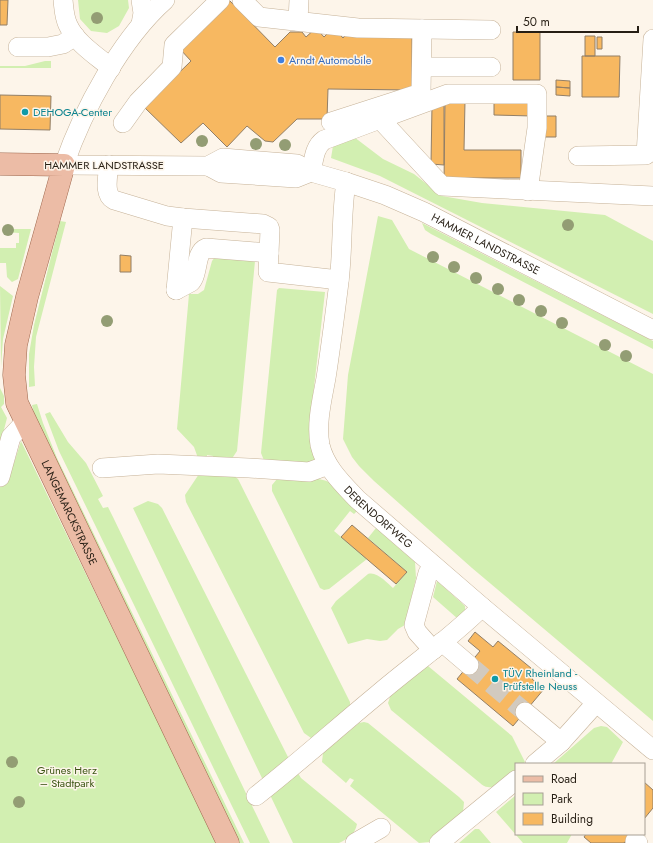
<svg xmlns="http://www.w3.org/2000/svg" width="653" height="843" font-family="Jost,sans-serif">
<rect width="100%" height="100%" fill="#fdf5ea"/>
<!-- green -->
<path fill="#d2efb1" d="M78 0H128L129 8 119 26 107 33 91 31 80 19Z
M45 61H51V68H0V66H25Z
M354 137 383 159 414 174 442 196 482 203 605 215 653 241V314L380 176 331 158 333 146Z
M378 216 392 220 409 249 653 374V721L472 568 374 481 359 466 352 457 343 439 348 375Z
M60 221 66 222 36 337 34 367 35 386 29 387V354L34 325Z
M422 223 653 341V349L431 234 425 230Z
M4 229H31L18 279 12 282 7 277 6 263H0V248H16V243H19V233L5 232Z
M215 257 255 261 237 451 231 460 213 459V456L207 455V457L198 458 194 447 177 429 189 294H198L204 290 212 261Z
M0 286 13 296 3 339 1 367Z
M279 288 325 292 311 413 315 460 301 466 265 462 263 458 261 453 277 290Z
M0 388 4 396V404L1 407 7 418 0 445Z
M37 404 43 423 57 458 244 843H238L35 418 32 405Z
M50 412 68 442 86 463 103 496 98 499 103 508 108 507 113 517 270 843H250L59 451 45 414Z
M21 441 217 843H0V456L14 463Z
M199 474 234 476 238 479 350 702V709L315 737 311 738 304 733 186 502 185 495Z
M277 479C294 479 316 475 331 483L357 511 354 514 350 511 334 531 367 559 329 589 324 590 320 588 272 491V485Z
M148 501 158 504 162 508 288 757 301 778 357 824C355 834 349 838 339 843H293L133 508Z
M376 528 415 562 416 578 405 625 398 629 387 640 380 641 367 639 348 644 331 608 336 601 368 574C377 571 387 583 393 588L407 572 368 538Z
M437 581 465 606V614L458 619 433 597Z
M428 666 512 736 525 762 523 764H516V770C509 775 498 789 488 787 485 787 482 785 480 783L391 710 388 703 391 694Z
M364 722 368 723 459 797 464 802 463 813 430 842 419 843 414 839 350 786 354 780 350 778 346 783 322 762 323 753 359 723Z
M601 726 607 727 623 742 611 764H553L594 728Z
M516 795V834H572L567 843H523L496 812Z
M475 829H479L491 843H459Z"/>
<!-- building -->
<path fill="#f7b861" stroke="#927f67" d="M0 0H8L7 25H0Z
M229 0 275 47 290 32H302L306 37 316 28 324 37 333 28 343 38 349 32 412 33V90L328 89 327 119H297L273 142 265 141 247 126 227 147 203 123 181 143 144 107 191 61 180 49Z
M513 32H540V80H513Z
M585 36H595V56H585Z
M597 37H602V49H597Z
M582 56H620L619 97H582Z
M556 80 570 81V88L556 87Z
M556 87 570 88V96L556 95Z
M0 95 51 96 50 130 0 129Z
M445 101H465L464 150H521V178H467L444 183Z
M494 101H532V116L494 115Z
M432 105H444V165L431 164Z
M541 116H556V137H541Z
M120 255 131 256V272H120Z
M352 525 407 572 396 584 341 537Z
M475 632 493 647 498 641 537 673 532 679 544 689 513 726 457 679 480 651 468 641Z
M644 782 653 790V808L644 819Z
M586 834H632L624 843H591L584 837Z"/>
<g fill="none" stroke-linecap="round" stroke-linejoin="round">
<!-- minor-tunnel -->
<path stroke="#d2cabf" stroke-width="19" stroke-dasharray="19 10" stroke-linecap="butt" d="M469 665 525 712"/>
<!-- minor casing -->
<g stroke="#c6b298" stroke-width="20">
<g id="minor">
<path d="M63 0C64 9 64 17 68 25 76 43 97 56 111 68"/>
<path id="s1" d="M165 0C121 39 83 110 64 165L208 166 223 158 297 164 311 172 346 182 385 195 424 212 653 330"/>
<path d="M242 0 259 17 358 28 491 30"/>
<path d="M298 21 299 0"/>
<path d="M141 24 143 13 141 0"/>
<path d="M18 47H48L63 44 75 36"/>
<path d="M422 67H491"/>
<path d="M380 119 448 94H537V128L528 191"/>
<path d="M331 122 421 93 422 29"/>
<path d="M123 123 138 102 172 67 174 45 220 0"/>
<path d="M578 156 646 155 653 39"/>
<path d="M109 165C108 176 103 194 114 200L167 216 183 218 263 224 269 227 270 230 269 253"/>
<path d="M208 166 221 173 296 178 311 172"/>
<path d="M311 172C314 160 314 147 324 140L380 119 442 186 653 196"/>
<path id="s2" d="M346 182C341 215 343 249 339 282 335 314 331 346 326 378 322 400 316 423 320 445 325 467 342 483 357 499L482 607 653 750"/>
<path d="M176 290 191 282 193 279C198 270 196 252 206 248L269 253 268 272 339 280"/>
<path d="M176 290 183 218"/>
<path d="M102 468 158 464 249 468 309 472 328 465"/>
<path d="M0 477 11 437 25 422"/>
<path d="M442 642 469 665"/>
<path d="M433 650 417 632 414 625 428 573 434 566"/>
<path d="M525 712 561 742"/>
<path d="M535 764 561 742 596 703"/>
<path d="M256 796C298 763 337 728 377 695 412 665 450 639 482 607"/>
<path d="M635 841 638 843"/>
<path d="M355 843 381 828"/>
<path d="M439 843 516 780"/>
</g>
</g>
<!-- major casing -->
<g stroke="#9e674d" stroke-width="23">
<g id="major">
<path id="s3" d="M0 164 64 165 27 297 16 345 14 375 17 403 228 843"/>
</g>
</g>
<!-- minor -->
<use href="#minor" stroke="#fff" stroke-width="19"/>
<!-- major -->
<use href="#major" stroke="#ecbca6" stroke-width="22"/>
</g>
<!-- trees -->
<g fill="#939d74">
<circle cx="97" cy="18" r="6"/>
<circle cx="202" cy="141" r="6"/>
<circle cx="256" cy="144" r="6"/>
<circle cx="285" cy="145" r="6"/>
<circle cx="568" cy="225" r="6"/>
<circle cx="8" cy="230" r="6"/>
<circle cx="433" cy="257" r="6"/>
<circle cx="454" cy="267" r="6"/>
<circle cx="476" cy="278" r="6"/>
<circle cx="498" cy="289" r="6"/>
<circle cx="519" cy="300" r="6"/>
<circle cx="541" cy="311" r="6"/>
<circle cx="107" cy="321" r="6"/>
<circle cx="562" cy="323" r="6"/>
<circle cx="605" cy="345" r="6"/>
<circle cx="626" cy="356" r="6"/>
<circle cx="12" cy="762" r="6"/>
<circle cx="19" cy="802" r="6"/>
</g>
<!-- markers -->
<circle fill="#3f7fe0" stroke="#fdf5ea" stroke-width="1.5" cx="281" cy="60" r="4"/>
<g fill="#0f9aa8" stroke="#fdf5ea" stroke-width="1.5">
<circle cx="25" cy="112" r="4"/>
<circle cx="495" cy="679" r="4"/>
</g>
<g text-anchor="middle" stroke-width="3" stroke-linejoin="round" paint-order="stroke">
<!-- shop labels -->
<g font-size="11" fill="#366cbe" stroke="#fdf5ea" text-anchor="start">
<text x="289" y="64">Arndt Automobile</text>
</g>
<!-- culture labels -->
<g font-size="11" fill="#0d838f" stroke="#fdf5ea" text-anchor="start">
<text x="33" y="116">DEHOGA-Center</text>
<text x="503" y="677">TÜV Rheinland -<tspan x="503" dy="13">Prüfstelle Neuss</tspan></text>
</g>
<!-- street labels -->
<g font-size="11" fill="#261e14" stroke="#fdf5ea">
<text x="104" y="169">HAMMER LANDSTRASSE</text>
<text dy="4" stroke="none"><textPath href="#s1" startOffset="636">HAMMER LANDSTRASSE</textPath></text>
<text dy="4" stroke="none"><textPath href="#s3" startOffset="430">LANGEMARCKSTRASSE</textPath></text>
<text dy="4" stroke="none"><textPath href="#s2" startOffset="359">DERENDORFWEG</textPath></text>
</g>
<!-- park labels -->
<g font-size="11" fill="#3c5514" stroke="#fdf5ea">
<text x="67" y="774">Grünes Herz<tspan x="67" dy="13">– Stadtpark</tspan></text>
</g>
</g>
<!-- legend -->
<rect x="515" y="763" width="130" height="72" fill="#fdf5ea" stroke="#a79f94"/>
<rect x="523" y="776" width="20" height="6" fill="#ecbca6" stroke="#a79f94"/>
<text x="551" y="783" font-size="12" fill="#261e14">Road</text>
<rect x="523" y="793" width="20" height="12" fill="#d2efb1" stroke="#a79f94"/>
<text x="551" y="803" font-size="12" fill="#261e14">Park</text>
<rect x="523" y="813" width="20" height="12" fill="#f7b861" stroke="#a79f94"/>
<text x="551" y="823" font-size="12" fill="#261e14">Building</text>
<!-- scale -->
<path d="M517 26v6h121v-6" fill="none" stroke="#261e14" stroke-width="2"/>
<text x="523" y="26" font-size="12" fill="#261e14" stroke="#fdf5ea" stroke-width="3" paint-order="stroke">50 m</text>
</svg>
